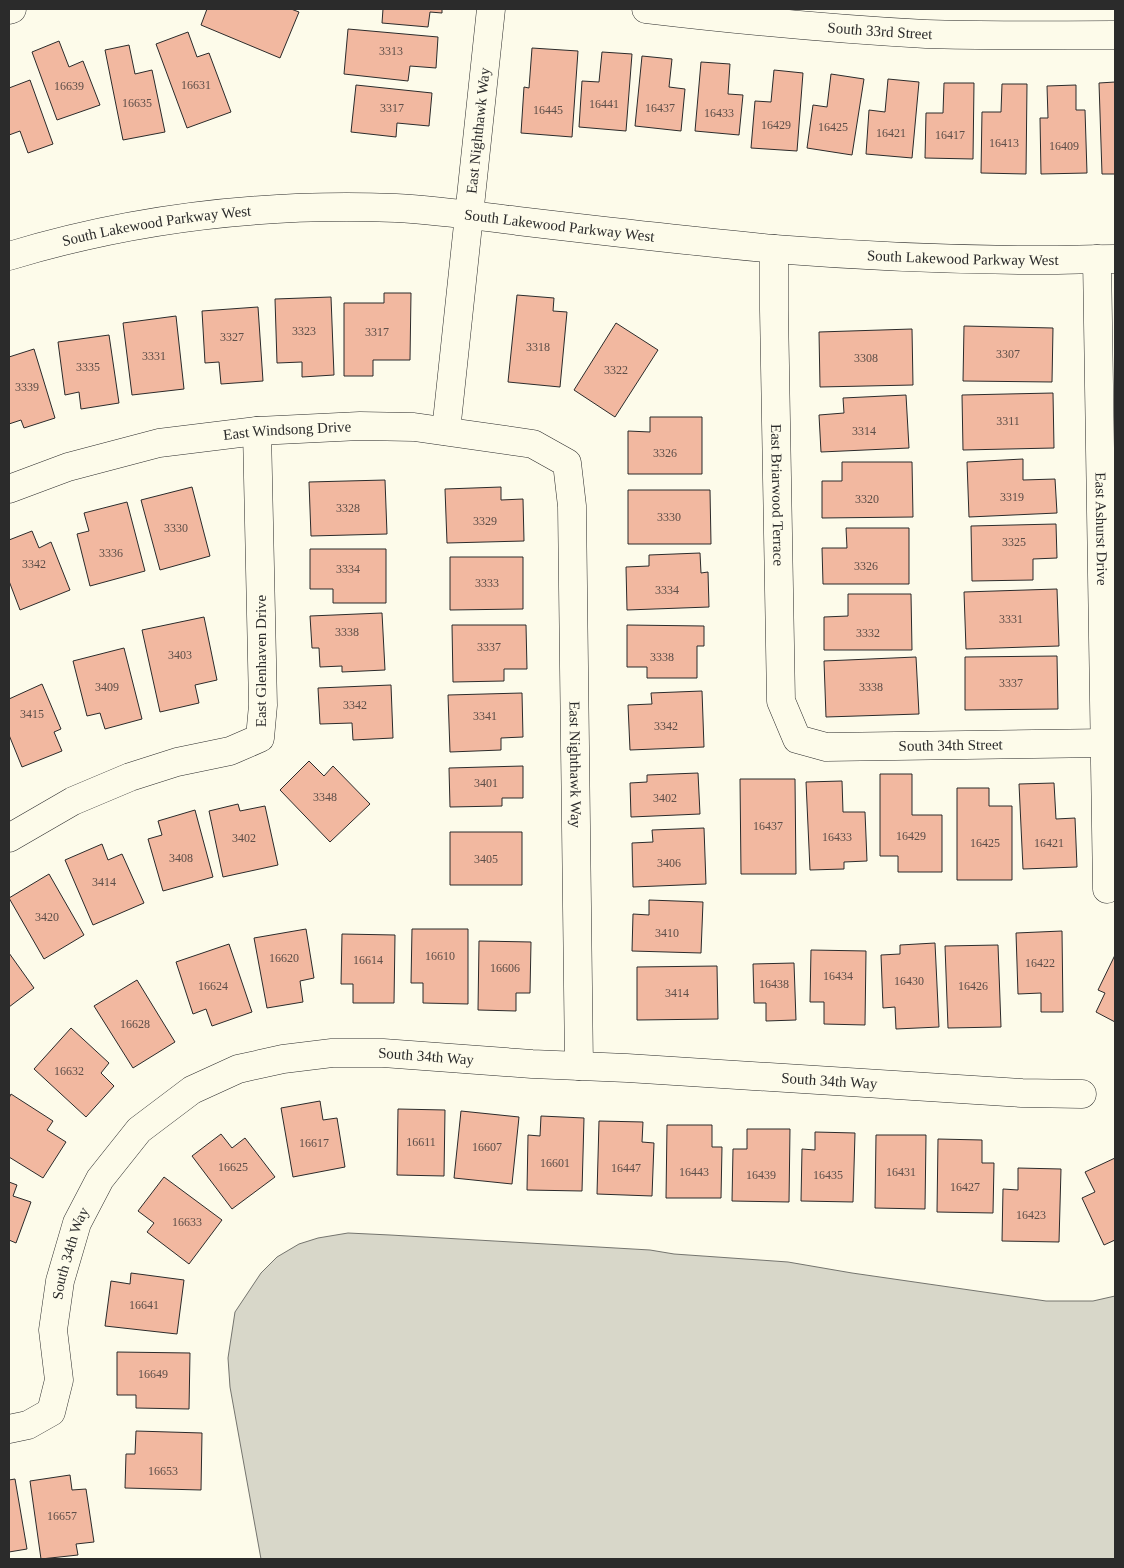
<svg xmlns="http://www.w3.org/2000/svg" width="1124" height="1568" font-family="'Times New Roman',serif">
<rect width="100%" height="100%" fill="#fdfbea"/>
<!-- water -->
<path fill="#d8d7c9" stroke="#74746e" d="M348 1233 390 1235 650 1250 674 1254 788 1262 852 1273 1046 1301H1093L1115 1296V1559H261L230 1387 228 1358 235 1312 261 1273 277 1257 299 1244 318 1238Z"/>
<!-- building -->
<path fill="#f2b8a0" stroke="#2b2b2b" d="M207 9H291L299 12 280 58 201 25Z
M383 9H442V13L430 12 428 27 382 23Z
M348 29 438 37 436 68 410 66 408 81 344 74Z
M188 32 197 57 209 53 231 112 187 128 156 44Z
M59 41 69 67 83 61 100 105 57 120 32 52Z
M129 45 135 74 152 70 165 132 123 140 105 50Z
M532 48 578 51 572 137 521 133 524 87 529 88Z
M602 52 632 54 626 131 579 127 582 81 599 82Z
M642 56 672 59 669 87 685 89 681 131 635 126Z
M701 62 730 64 728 94 743 95 739 135 695 131Z
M774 70 803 73 797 151 751 148 755 101 771 102Z
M831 74 864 79 852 155 807 148 813 105 827 107Z
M888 79 919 82 912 158 866 154 869 110 885 112Z
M30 80 53 144 28 153 20 131 9 135V88Z
M1115 82V174H1102L1099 83Z
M944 83H974L973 159 925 158 926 113H943Z
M1002 84H1027L1026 174 981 173 982 112H1001Z
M356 85 432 93 429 126 397 123 396 137 351 132Z
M1076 85V110H1085L1087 173 1041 174 1040 118H1048L1047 86Z
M384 293H411L410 360H373V376H344V303H384Z
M517 295 554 298 553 311 567 312 560 387 508 382Z
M331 297 334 375 302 377V362L277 363 275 299Z
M258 307 263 381 221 384 219 362 205 363 202 311Z
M176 316 184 389 132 395 123 323Z
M616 323 658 350 615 417 574 390Z
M964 326 1053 328 1052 382 963 381Z
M912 329 913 385 820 387 819 332Z
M109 335 119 403 81 409 79 392 65 395 58 342Z
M34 349 55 418 24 428 21 420 9 424V357Z
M1053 393 1054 448 963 450 962 395Z
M906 395 909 448 821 452 819 415 844 413 843 398Z
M650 417H702V474H628V431L650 432Z
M1023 459V480L1055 479 1057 513 969 517 967 462Z
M842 462H912L913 517 822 518V481H842Z
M385 480 387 534 311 536 309 482Z
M192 487 210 556 160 570 141 500Z
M501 487V500L523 499 524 541 447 543 445 489Z
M628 490H710L711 544H628Z
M127 502 145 571 90 586 77 534 89 531 84 513Z
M1056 524 1057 558 1033 559V580L972 581 971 526Z
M846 528H909V584H823L822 548H847Z
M32 531 39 548 51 542 70 590 20 610 9 581V540Z
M310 549H386V603H333V589H310Z
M700 553 701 573 708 572 709 607 627 610 626 567 649 566V555Z
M450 557H523V609L450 610Z
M1057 589 1059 646 966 649 964 592Z
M848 594H911L912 650H824V617L848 616Z
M382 613 385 670 342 672V666L320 667 319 648H312L310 616Z
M204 617 217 680 195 685 199 703 160 712 142 630Z
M452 625H526L527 669H504V681L453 682Z
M627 625 704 626V646H697V678H647V667H627Z
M124 648 142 719 105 729 100 713 87 716 73 661Z
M1057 656 1058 709 965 710V657Z
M916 657 919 714 826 717 824 661Z
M42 684 61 729 54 732 62 751 22 767 9 735V699Z
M391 685 393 738 353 740 352 723 320 724 318 688Z
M702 691 704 747 630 750 628 705 652 704 651 693Z
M522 693 523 737 501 738V750L450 752 448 695Z
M309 761 324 776 333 766 370 804 330 842 280 790Z
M523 766V798H502V806L450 807 449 768Z
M698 773 700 814 631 817 630 783 647 782V775Z
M880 774H912V815H942V872H898V856H880Z
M740 779H795L796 874H741Z
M842 781 843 812H865L867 861 844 862V869L810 870 806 782Z
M1054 783 1056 819 1075 818 1077 867 1023 869 1019 784Z
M957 788H989V806H1012V880H957Z
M238 804 240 811 265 806 278 865 223 877 209 811Z
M195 810 213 877 163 891 148 839 162 835 158 821Z
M704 828 706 884 633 887 632 843 653 842 652 830Z
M450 832H522V885H450Z
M102 844 108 860 122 854 144 903 93 925 65 860Z
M49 874 84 935 44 959 9 898Z
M649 900 703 902 701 953 632 951 633 914 649 915Z
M306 929 314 978 300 981 303 1002 267 1008 254 938Z
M412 929H468V1004L423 1003V983H411Z
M1062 931 1063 1012H1041V993L1018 994 1016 933Z
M342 934 395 935 394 1003H353V984H341Z
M479 941 531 942 530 993H516V1011L478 1010Z
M935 943 939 1027 896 1029 895 1007 883 1008 881 955 900 954V945Z
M229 944 252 1012 212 1026 206 1009 193 1014 176 962Z
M998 945 1001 1027 948 1028 945 946Z
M811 950 866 951 865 1025 824 1024V1002H810Z
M9 953 34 988 9 1007Z
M1115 955V1022L1096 1012 1105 993 1098 990Z
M794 963 796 1020 766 1021V1003H754L753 964Z
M717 966 718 1019 637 1020V967Z
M137 980 175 1042 133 1068 94 1006Z
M71 1028 109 1063 101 1073 114 1086 86 1117 34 1069Z
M11 1094 53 1121 47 1130 66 1142 43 1178 9 1157V1098Z
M320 1101 323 1120 337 1118 345 1167 293 1177 281 1108Z
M398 1109 445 1110 444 1176 397 1175Z
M461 1111 519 1117 512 1184 454 1178Z
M541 1116 584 1118 582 1191 527 1190 528 1135 540 1136Z
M599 1121 643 1122 642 1142 654 1143 652 1196 597 1194Z
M667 1125H712V1147H722L721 1198H666Z
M747 1129H790L789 1202 732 1201 733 1149H747Z
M815 1132 855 1133 853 1202 801 1201 802 1149 815 1150Z
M221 1134 232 1148 245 1138 275 1177 232 1209 192 1156Z
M876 1135H926L925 1209 875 1208Z
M938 1139 982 1140V1163H994L993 1213 937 1212Z
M1115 1158V1240L1104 1245 1082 1198 1095 1192 1085 1172Z
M1018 1168 1061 1169 1059 1242 1002 1241 1003 1189 1018 1190Z
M164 1177 222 1220 189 1264 147 1232 154 1223 138 1211Z
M9 1182 17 1185 13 1196 31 1202 16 1243 9 1240Z
M131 1273 184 1280 177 1334 105 1326 111 1281 130 1284Z
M117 1352 190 1353 189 1409 136 1408V1395H117Z
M136 1431 202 1433 201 1490 125 1488 126 1454H135Z
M70 1475 72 1490 86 1489 94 1542 76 1544 78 1555 41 1559 30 1481Z
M15 1479 27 1549 9 1552V1480Z"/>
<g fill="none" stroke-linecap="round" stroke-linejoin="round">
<!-- minor casing -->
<g stroke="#2b2b2b" stroke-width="29">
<g id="minor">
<path id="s1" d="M646 9C739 20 832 29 926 34 989 36 1052 35 1115 35"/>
<path d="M9 10 12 9"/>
<path id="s2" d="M774 249V310L781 701 797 739 826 747 1105 743"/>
<path id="s3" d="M9 256C134 218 265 203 396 208 436 210 478 216 518 221 603 231 689 241 774 249 863 256 953 260 1042 260 1067 260 1091 259 1115 259"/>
<path id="s4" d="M1097 259 1107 889"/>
<path id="s5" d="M446 431 491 9"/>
<path id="s6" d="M9 489 68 467 159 443 257 431 360 426 414 427 533 444 567 463 572 506 579 1066"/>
<path d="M9 838 73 801 130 777 177 762 230 751 260 738 263 705 257 431"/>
<path id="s7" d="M9 1429 28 1425 51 1412 59 1380 53 1330 60 1281 77 1223 100 1179 139 1130 192 1090 238 1069 283 1059 332 1053H383L532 1064 627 1068 1022 1093 1082 1094"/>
</g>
</g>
<!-- minor -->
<use href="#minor" stroke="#fdfbea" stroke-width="28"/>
</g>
<g text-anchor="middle" stroke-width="4" stroke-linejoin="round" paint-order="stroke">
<!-- number labels -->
<g font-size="12" fill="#5d4e48">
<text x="391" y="55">3313</text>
<text x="196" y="89">16631</text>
<text x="69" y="90">16639</text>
<text x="137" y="107">16635</text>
<text x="604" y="108">16441</text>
<text x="392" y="112">3317</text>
<text x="660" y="112">16437</text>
<text x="548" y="114">16445</text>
<text x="719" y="117">16433</text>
<text x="776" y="129">16429</text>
<text x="833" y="131">16425</text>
<text x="891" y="137">16421</text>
<text x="950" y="139">16417</text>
<text x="1004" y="147">16413</text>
<text x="1064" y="150">16409</text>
<text x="304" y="335">3323</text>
<text x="377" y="336">3317</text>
<text x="232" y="341">3327</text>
<text x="538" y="351">3318</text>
<text x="1008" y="358">3307</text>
<text x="154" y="360">3331</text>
<text x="866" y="362">3308</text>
<text x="88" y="371">3335</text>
<text x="616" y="374">3322</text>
<text x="27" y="391">3339</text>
<text x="1008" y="425">3311</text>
<text x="864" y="435">3314</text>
<text x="665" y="457">3326</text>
<text x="1012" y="501">3319</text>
<text x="867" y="503">3320</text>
<text x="348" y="512">3328</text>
<text x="669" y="521">3330</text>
<text x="485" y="525">3329</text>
<text x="176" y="532">3330</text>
<text x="1014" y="546">3325</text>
<text x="111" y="557">3336</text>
<text x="34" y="568">3342</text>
<text x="866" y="570">3326</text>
<text x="348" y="573">3334</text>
<text x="487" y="587">3333</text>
<text x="667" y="594">3334</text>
<text x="1011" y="623">3331</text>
<text x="347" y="636">3338</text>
<text x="868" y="637">3332</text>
<text x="489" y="651">3337</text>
<text x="180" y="659">3403</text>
<text x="662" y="661">3338</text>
<text x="1011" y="687">3337</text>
<text x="107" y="691">3409</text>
<text x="871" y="691">3338</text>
<text x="355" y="709">3342</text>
<text x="32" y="718">3415</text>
<text x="485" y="720">3341</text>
<text x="666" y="730">3342</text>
<text x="486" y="787">3401</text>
<text x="325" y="801">3348</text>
<text x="665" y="802">3402</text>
<text x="768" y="830">16437</text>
<text x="911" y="840">16429</text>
<text x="837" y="841">16433</text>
<text x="244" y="842">3402</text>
<text x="985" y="847">16425</text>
<text x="1049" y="847">16421</text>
<text x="181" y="862">3408</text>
<text x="486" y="863">3405</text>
<text x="669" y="867">3406</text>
<text x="104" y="886">3414</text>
<text x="47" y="921">3420</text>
<text x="667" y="937">3410</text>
<text x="440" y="960">16610</text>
<text x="284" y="962">16620</text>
<text x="368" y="964">16614</text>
<text x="1040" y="967">16422</text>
<text x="505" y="972">16606</text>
<text x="838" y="980">16434</text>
<text x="909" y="985">16430</text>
<text x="774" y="988">16438</text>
<text x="213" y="990">16624</text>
<text x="973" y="990">16426</text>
<text x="677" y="997">3414</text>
<text x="135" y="1028">16628</text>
<text x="69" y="1075">16632</text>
<text x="421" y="1146">16611</text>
<text x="314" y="1147">16617</text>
<text x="487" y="1151">16607</text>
<text x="555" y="1167">16601</text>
<text x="233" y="1171">16625</text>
<text x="626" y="1172">16447</text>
<text x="694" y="1176">16443</text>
<text x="901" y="1176">16431</text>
<text x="761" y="1179">16439</text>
<text x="828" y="1179">16435</text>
<text x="965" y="1191">16427</text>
<text x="1031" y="1219">16423</text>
<text x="187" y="1226">16633</text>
<text x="144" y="1309">16641</text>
<text x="153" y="1378">16649</text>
<text x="163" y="1475">16653</text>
<text x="62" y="1520">16657</text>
</g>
<!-- street labels -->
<g font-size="15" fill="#2b2b2b" stroke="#fdfbea">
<text dy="5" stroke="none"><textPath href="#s1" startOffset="235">South 33rd Street</textPath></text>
<text dy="5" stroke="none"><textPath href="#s5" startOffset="302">East Nighthawk Way</textPath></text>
<text dy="5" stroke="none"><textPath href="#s3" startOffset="151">South Lakewood Parkway West</textPath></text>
<text dy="5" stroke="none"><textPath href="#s3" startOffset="556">South Lakewood Parkway West</textPath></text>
<text dy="5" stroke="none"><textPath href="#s3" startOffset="961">South Lakewood Parkway West</textPath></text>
<text dy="5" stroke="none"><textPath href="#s6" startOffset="286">East Windsong Drive</textPath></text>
<text dy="5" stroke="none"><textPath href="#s2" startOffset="246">East Briarwood Terrace</textPath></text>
<text dy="5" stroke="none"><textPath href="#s4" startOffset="270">East Ashurst Drive</textPath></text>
<text transform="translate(261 661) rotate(-90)" y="5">East Glenhaven Drive</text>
<text dy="5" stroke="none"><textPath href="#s2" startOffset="648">South 34th Street</textPath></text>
<text dy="5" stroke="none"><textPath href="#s6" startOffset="874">East Nighthawk Way</textPath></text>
<text dy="5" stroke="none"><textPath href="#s7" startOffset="658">South 34th Way</textPath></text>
<text dy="5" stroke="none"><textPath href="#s7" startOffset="1062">South 34th Way</textPath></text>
<text dy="5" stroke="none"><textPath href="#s7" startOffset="208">South 34th Way</textPath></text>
</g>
</g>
<!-- border -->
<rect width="1124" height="1568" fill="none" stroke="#2b2b2b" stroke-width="20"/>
</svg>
